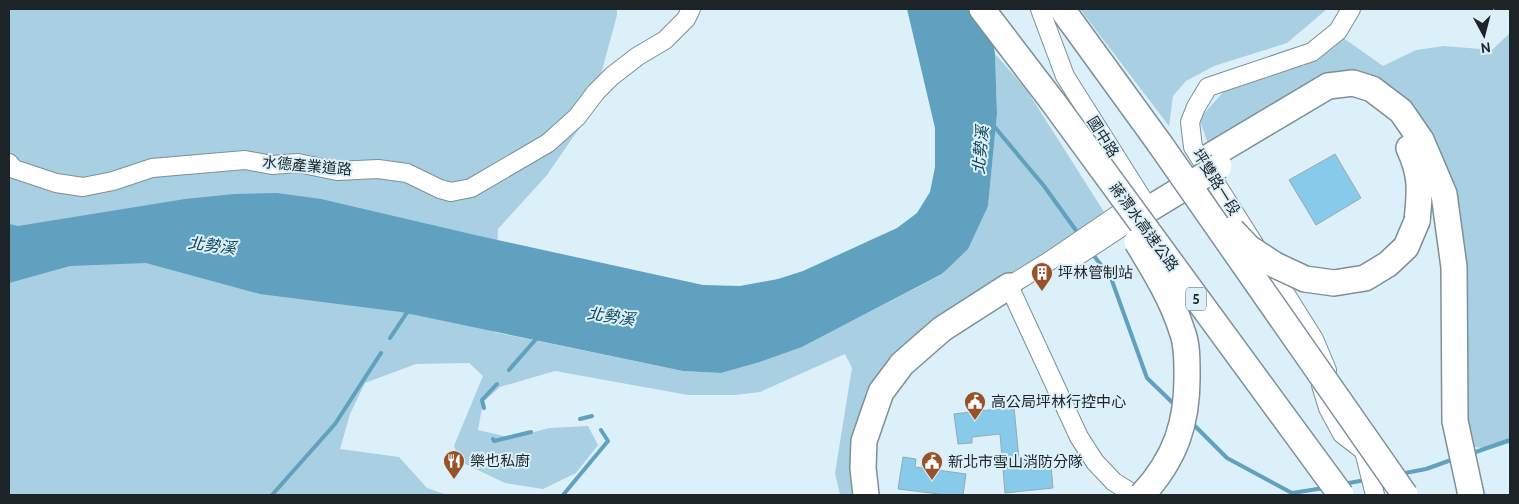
<svg xmlns="http://www.w3.org/2000/svg" width="1519" height="504" font-family="Cabin,'Noto Sans TC',sans-serif">
<rect width="100%" height="100%" fill="#dcf0fa"/>
<!-- green -->
<path fill="#a8cfe2" d="M9 9H617V15L591 111 547 175 498 229 494 332 683 371 721 373 760 362 802 347 943 274 988 206 997 114 995 54 1026 89 1106 215 923 342 865 429V495H840L835 473 852 368 845 354 760 392 735 395H688L555 371 500 387 483 402 478 430 512 438 549 428 588 426 598 445 576 473 543 489 505 483 461 462 454 446 483 376 469 363 416 364 365 383 350 414 340 449 399 457 427 488 447 495H9Z
M1080 9H1327L1287 43 1214 66 1186 81 1173 96 1169 126Z
M1510 33V443L1490 449 1468 446 1467 337 1415 122 1349 79 1211 151 1199 119 1225 90 1252 78 1304 65 1334 45 1342 37 1383 66 1416 50 1444 46 1492 50Z"/>
<!-- water -->
<path fill="#5fa1be" d="M907 9H989L995 54 997 114 988 206 968 249 942 274 802 347 760 362 721 373 683 371 401 312 260 294 146 263 70 266 9 283V224L18 226 185 199 234 194 277 193 321 199 475 235 703 285 740 286 778 279 803 271 897 228 917 213 930 192 935 167V128Z"/>
<g fill="none" stroke-linecap="round" stroke-linejoin="round">
<!-- stream -->
<path stroke="#5fa1be" stroke-width="4" d="M993 125 1044 186 1080 236
M1091 252 1111 278 1147 378 1177 407
M390 338 408 311
M509 370 537 338
M484 408 482 400 497 384
M580 419 592 416
M1192 423 1227 458 1292 493 1324 488
M493 439 494 441 531 432
M1470 454 1510 440
M1400 474 1426 469 1454 459
M1343 484 1360 481
M272 495 335 424 381 353
M563 495 608 441 601 430"/>
</g>
<!-- building -->
<path fill="#88cae9" stroke="#96a9b2" d="M1335 154 1361 198 1316 225 1289 180Z
M1014 407 1019 459 1039 457 1040 466 1051 465 1053 488 1005 493 1000 434 972 437V443L958 444 954 414Z
M903 457 916 459 915 467 966 474 963 495H947L898 489Z"/>
<g fill="none" stroke-linecap="round" stroke-linejoin="round">
<!-- minor casing -->
<g stroke="#7d9099" stroke-width="20">
<path id="minor" d="M1040 9 1065 76 1149 209 1067 263
M9 163 14 169 56 183 83 187 113 181 152 168 245 160 272 165 298 163 337 171 378 169 407 173 440 189 451 192 471 188 548 143 577 117 596 92 612 76 638 56 665 40 686 19 691 9
M1327 370 1314 339 1193 147 1190 122 1196 107 1208 87 1312 52 1338 31 1351 9
M1321 385 1328 408 1342 434 1364 451
M1359 440 1364 451 1375 495
M1135 495 1114 482 1095 462 1079 437 1009 286 1051 260 1142 198"/>
</g>
<!-- highway casing -->
<g stroke="#7d9099" stroke-width="28">
<path id="highway" d="M982 9 1053 102
M1062 9 1160 144
M1409 148C1422 176 1420 191 1417 221
M1212 155 1328 86 1353 83 1372 89 1401 111 1421 140 1444 194 1454 267 1455 421 1471 495
M1149 209 1200 178
M866 495 863 468 864 441 881 392 902 364 942 329 1009 286"/>
</g>
<!-- minor -->
<use href="#minor" stroke="#fff" stroke-width="18"/>
<!-- highway -->
<use href="#highway" stroke="#fff" stroke-width="25"/>
<!-- highway-bridge casing -->
<g stroke="#7d9099" stroke-width="28" stroke-linecap="butt">
<path id="highway-bridge" d="M1053 102 1341 495
M1160 144 1405 495
M1200 178 1219 166
M1232 230 1249 248 1275 265 1305 279 1334 283 1365 278 1388 264 1406 247 1417 221
M1137 242C1154 270 1172 299 1182 331 1187 343 1187 359 1187 372 1188 422 1176 458 1142 495"/>
</g>
<!-- highway-bridge -->
<use href="#highway-bridge" stroke="#fff" stroke-width="25"/>
</g>
<!-- icons -->
<defs>
<g id="building-pin" transform="scale(1.125)"><path d="M0 17L-7.5 6A9.5 9.5 0 1 1 7.5 6Z" fill="#985229" stroke="#dcf0fa"/><path d="M-4-6H4V6H1V3H-1V6H-4ZM-2.5-4.3h1.7v1.8h-1.7ZM.8-4.3h1.7v1.8H.8ZM-2.5-1h1.7V.8h-1.7ZM.8-1h1.7V.8H.8Z" fill="#fff"/></g>
<g id="civic-pin" transform="scale(1.125)"><path d="M0 17L-7.5 6A9.5 9.5 0 1 1 7.5 6Z" fill="#985229" stroke="#dcf0fa"/><path d="M-.6-6.5H3V-4.5H.6V-3L4-1V1h2V6H-6V1h2V-1L-.6-3ZM-1.2 2.5V6h2.4V2.5Z" fill="#fff"/></g>
<g id="restaurant-pin" transform="scale(1.125)"><path d="M0 17L-7.5 6A9.5 9.5 0 1 1 7.5 6Z" fill="#985229" stroke="#dcf0fa"/><path d="M-5-6h1v4h1v-4h1v4h1v-4h1v5L-1.5 .5V6h-2V.5L-5-1ZM5-6V6H3V1.5H1.5Q1.5-4 5-6Z" fill="#fff"/></g>
</defs>
<g fill-rule="evenodd">
<use href="#building-pin" x="1042" y="273"/>
<use href="#civic-pin" x="975" y="402"/>
<use href="#restaurant-pin" x="454" y="461"/>
<use href="#civic-pin" x="932" y="462"/>
</g>
<g text-anchor="middle" stroke-width="4" stroke-linejoin="round" paint-order="stroke">
<!-- shield labels -->
<rect fill="#dcf0fa" stroke="#566166" stroke-width="1" x="1186" y="287.5" width="20" height="23" rx="4"/>
<g font-size="14" font-weight="bold" fill="#1c2427">
<text x="1196" y="304">5</text>
</g>
<!-- street labels -->
<g font-size="15" fill="#1c2427" stroke="#dcf0fa">
<text transform="translate(1103 137) rotate(58)" y="5">國中路</text>
<text transform="translate(307 166) rotate(5)" y="5">水德產業道路</text>
<text transform="translate(1216 182) rotate(58)" y="5">坪雙路一段</text>
<text transform="translate(1144 227) rotate(54)" y="5">蔣渭水高速公路</text>
</g>
<!-- poi labels -->
<g font-size="15" fill="#1c2427" stroke="#dcf0fa" text-anchor="start">
<text x="1058" y="278">坪林管制站</text>
<text x="991" y="407">高公局坪林行控中心</text>
<text x="470" y="466">樂也私廚</text>
<text x="948" y="467">新北市雪山消防分隊</text>
</g>
<!-- water labels -->
<g font-size="16" font-style="italic" fill="#094358" stroke="#dcf0fa">
<text transform="translate(980 150) rotate(-85)" y="6">北勢溪</text>
<text transform="translate(212 245) rotate(7)" y="6">北勢溪</text>
<text transform="translate(611 316) rotate(8)" y="6">北勢溪</text>
</g>
</g>
<!-- border -->
<rect width="1519" height="504" fill="none" stroke="#1c2427" stroke-width="20"/>
<!-- north arrow -->
<g transform="translate(1484 35) rotate(173)" stroke="#dcf0fa" stroke-width="4" paint-order="stroke">
<path d="M0-4L9 19L0 12L-9 19Z" fill="#1c2427"/>
<text y="-8" font-size="14" font-weight="bold" text-anchor="middle" fill="#1c2427">N</text>
</g>
</svg>
